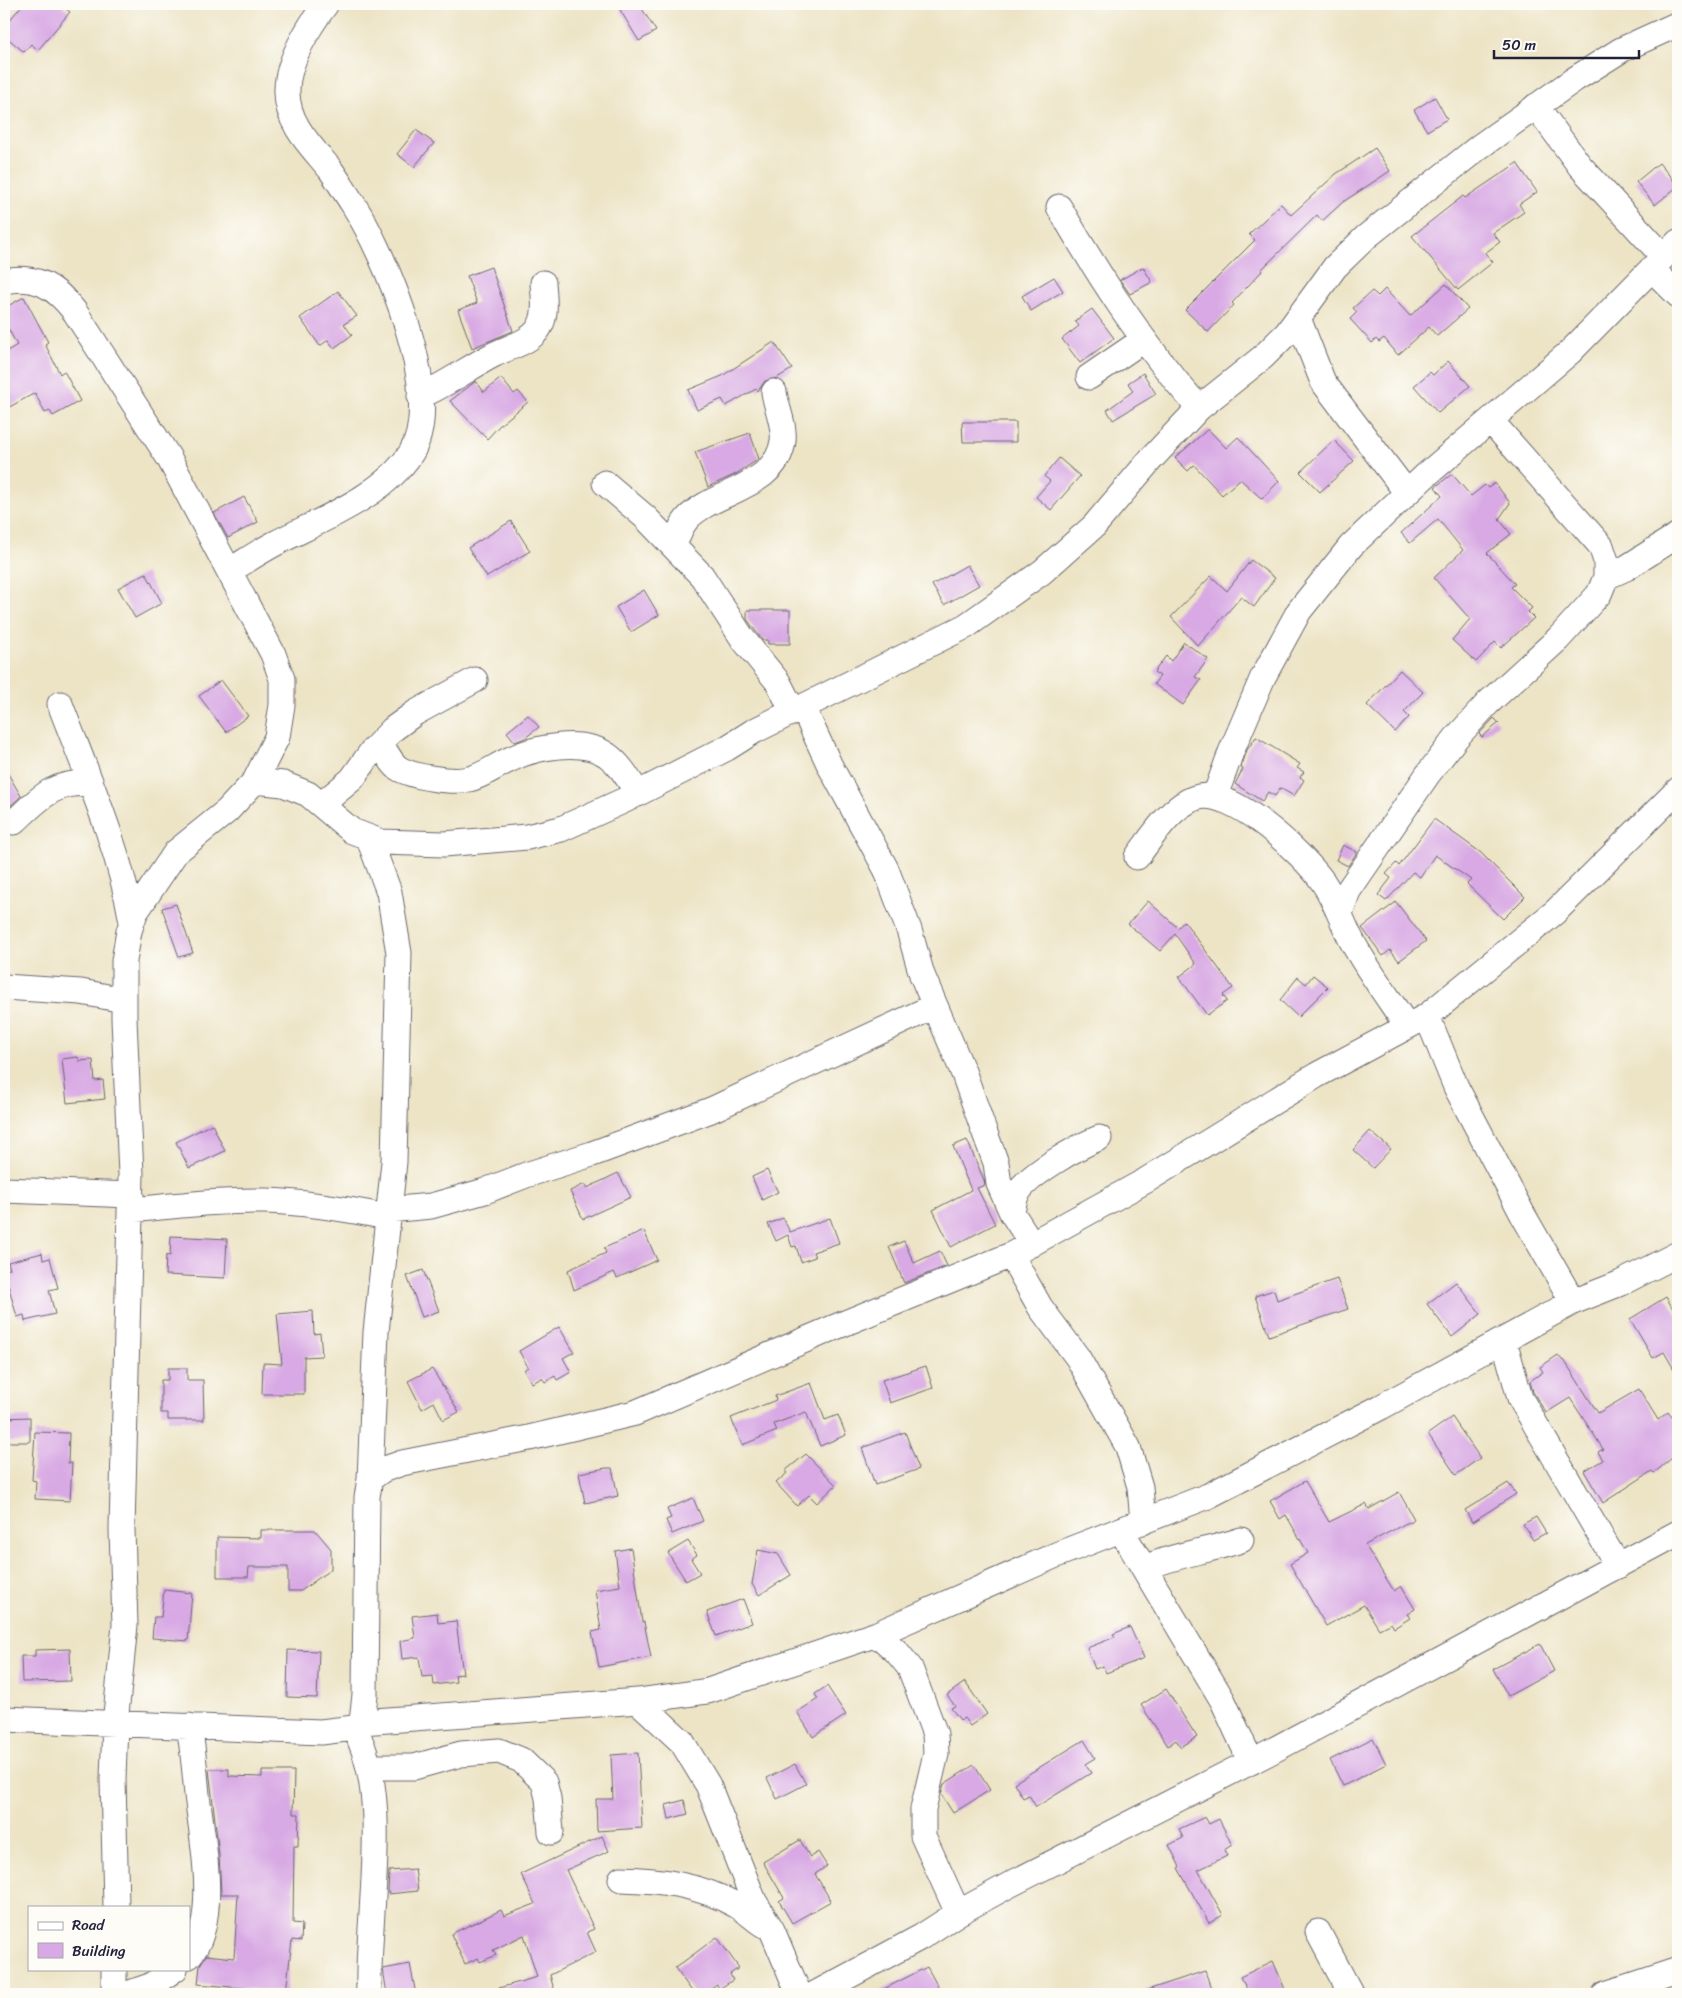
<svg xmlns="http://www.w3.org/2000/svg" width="1682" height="1998" font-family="Sriracha,sans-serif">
<rect width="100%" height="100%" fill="#fdfcf7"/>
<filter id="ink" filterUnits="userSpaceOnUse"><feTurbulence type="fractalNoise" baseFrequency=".02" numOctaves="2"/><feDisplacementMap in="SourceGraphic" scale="10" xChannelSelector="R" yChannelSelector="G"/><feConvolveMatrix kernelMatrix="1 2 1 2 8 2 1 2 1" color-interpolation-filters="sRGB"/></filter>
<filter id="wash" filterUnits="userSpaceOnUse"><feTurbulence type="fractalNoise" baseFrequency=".0096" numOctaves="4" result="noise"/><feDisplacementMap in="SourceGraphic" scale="20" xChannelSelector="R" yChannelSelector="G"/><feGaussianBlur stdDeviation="1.12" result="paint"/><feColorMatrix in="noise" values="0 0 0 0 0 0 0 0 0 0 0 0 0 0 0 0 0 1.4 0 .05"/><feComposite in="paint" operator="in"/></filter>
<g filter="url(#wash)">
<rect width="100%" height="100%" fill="#ede4c6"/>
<g id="blocks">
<!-- building -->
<path fill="#d8a9e4" d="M23 4H60L70 12 38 50 31 44 24 52 4 35V27Z
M630 4H639L656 31 639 41 620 10Z
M1435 97 1447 119 1427 131 1414 110Z
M416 130 434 143 414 167 397 154Z
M1375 148 1390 171 1343 202 1322 221 1317 215 1261 270 1262 271 1232 303 1234 305 1208 332 1185 310 1255 240 1249 234 1281 204 1291 215 1336 174Z
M1517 163 1537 192 1519 204 1524 212 1493 233 1500 242 1485 253 1493 262 1458 290 1412 236 1463 196 1465 198Z
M1659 163 1678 186 1655 205 1636 182Z
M491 267 513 331 472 348 458 310 477 303 467 276Z
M1143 267 1152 282 1130 294 1120 280Z
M1054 277 1063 291 1031 311 1022 296Z
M1446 284 1468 309 1437 336 1429 327 1398 355 1384 338 1379 342 1376 339 1372 343 1350 319 1357 312 1353 308 1372 291 1378 296 1385 289 1410 316Z
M338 291 357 316 344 324 352 335 334 348 328 340 320 346 300 318Z
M24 297 48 342 45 344 60 374 64 371 80 401 53 416 50 411 45 413 35 393 4 410V353L17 345 4 321V308Z
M1092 309 1114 338 1080 363 1062 339 1079 326 1075 321Z
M774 342 792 369 777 378 765 381 758 391 756 389 726 406 722 399 697 410 688 390 722 376Z
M1448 361 1470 386 1438 413 1414 386 1430 372 1433 375Z
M1143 373 1156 394 1113 420 1107 410 1133 391 1128 383Z
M501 378 514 394 518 391 528 402 500 425 487 439 450 401 476 381 484 392Z
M962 422H1016V442H963Z
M1208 429 1226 448 1238 437 1279 481 1262 499 1240 479 1222 495 1194 465 1188 471 1175 458Z
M750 433 759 459 736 474 708 487 695 452Z
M1334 440 1354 461 1320 492 1300 472Z
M1059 458 1080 476 1051 510 1036 497 1050 481 1044 476Z
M1452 474 1471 496 1485 485 1488 488 1495 483 1510 503 1499 519 1511 534 1487 553 1515 584 1511 587 1532 608 1528 612 1534 618 1501 648 1495 642 1476 662 1452 640 1470 619 1434 578 1463 550 1438 519 1410 543 1401 533 1442 496 1435 487Z
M244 497 258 522 228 538 214 513Z
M511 521 530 551 487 577 468 548Z
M1251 560 1275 578 1254 607 1241 597 1198 646 1171 617 1211 576 1227 591Z
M967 565 979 585 944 605 932 585Z
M146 573 162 603 135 618 118 588Z
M644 590 659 615 631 632 616 607Z
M747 610H790V644H768V640H762L747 619Z
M1184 642 1208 659 1195 677 1201 680 1183 705 1154 684 1160 676 1154 672 1166 656 1171 661Z
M1400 670 1423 692 1404 712 1409 717 1395 732 1367 705Z
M221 680 248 716 226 732 199 696Z
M528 715 539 727 525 738 515 742 507 732Z
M1494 718 1499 723 1482 737 1479 734Z
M1256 737 1300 764 1297 768 1304 772 1300 777 1304 780 1294 796 1280 788 1275 796 1268 792 1262 801 1235 784 1243 769 1241 768 1247 750Z
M4 767 21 796 4 812Z
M1434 819 1480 852 1525 897 1503 919 1467 884 1471 880 1435 855 1420 877 1413 872 1386 901 1378 895 1391 878 1386 874 1396 863 1399 866Z
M1343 845 1357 852 1348 866 1336 860Z
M1148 901 1178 928 1184 921 1233 988 1223 995 1227 1001 1207 1015 1179 977 1196 964 1175 934 1160 951 1128 924Z
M1396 902 1426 941 1399 961 1390 950 1383 956 1362 928Z
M176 904 193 953 179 957 162 908Z
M1313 975 1328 987 1298 1017 1280 1000 1298 977 1306 984Z
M78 1057 79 1061 93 1060 95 1081 103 1080 105 1099 67 1103 62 1059Z
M212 1124 225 1151 189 1168 176 1142Z
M1370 1131 1391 1149 1373 1168 1353 1150Z
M967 1140 984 1180 985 1185 977 1188 995 1224 951 1247 933 1210 971 1190 953 1146Z
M767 1170 778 1192 762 1200 752 1177Z
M618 1173 631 1197 583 1219 570 1191 585 1184 587 1188Z
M783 1218 790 1232 830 1218 839 1243 813 1252 815 1257 801 1262 796 1246 792 1247 788 1235 776 1241 768 1224Z
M644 1231 657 1260 617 1278 614 1272 574 1290 568 1270 606 1253 604 1248Z
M171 1236 227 1239 225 1278 165 1275 166 1255 170 1256Z
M904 1241 914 1263 940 1251 947 1266 904 1283 889 1247Z
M42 1253 43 1260 50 1258 58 1288 49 1290 55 1314 25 1321 24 1315 17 1317 4 1270 10 1269 8 1262Z
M423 1270 439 1311 422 1317 407 1276Z
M1337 1279 1348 1309 1269 1336 1255 1296 1274 1290 1277 1300Z
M1456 1282 1481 1314 1452 1337 1427 1304Z
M1666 1297 1678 1317V1376L1664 1352 1653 1358 1630 1319Z
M313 1311 314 1334 320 1333 322 1356 304 1357V1394H262L263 1363 282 1364 277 1314Z
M559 1327 574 1352 563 1358 571 1372 557 1380 555 1376 545 1382 542 1378 532 1383 524 1370 528 1367 519 1351Z
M1558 1355 1563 1361 1564 1360 1598 1413 1639 1389 1658 1420 1668 1412 1678 1425V1453L1654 1473 1652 1471 1603 1503 1584 1471 1603 1460 1598 1452 1603 1449 1570 1398 1546 1413 1533 1392 1530 1381 1543 1372 1540 1367Z
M926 1366 933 1388 890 1403 882 1380Z
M168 1368H187V1380H203L204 1420H168V1413H161V1380H168Z
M432 1369 459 1412 443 1420 434 1402 422 1409 408 1381Z
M811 1383 825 1420 838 1415 846 1435 820 1446 806 1412 774 1424 777 1431 742 1445 731 1418 776 1400 775 1396Z
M30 1417V1442H7V1433H4V1418Z
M1452 1417 1480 1458 1456 1475 1428 1434Z
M35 1432 69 1433 68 1463H72L70 1501 35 1499 36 1481 32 1480Z
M905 1432 919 1469 875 1485 862 1448Z
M806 1454 836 1485 817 1503 809 1495 797 1506 776 1483 787 1473 785 1471Z
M606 1468H612L618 1496 585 1503 579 1473Z
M1305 1481 1329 1522 1366 1504 1369 1509 1399 1492 1414 1519 1365 1545 1394 1591 1401 1586 1415 1609 1407 1614 1410 1618 1394 1628 1391 1623 1379 1629 1364 1605 1326 1626 1290 1564 1308 1553 1286 1515 1280 1519 1270 1501Z
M1508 1483 1516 1494 1472 1522 1465 1510Z
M693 1498 703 1521 672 1534 666 1520 671 1518 667 1509Z
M1536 1517 1546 1533 1533 1540 1523 1524Z
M261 1530H315L331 1549V1569L301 1591H288V1567H249L248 1577H217V1537L261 1538Z
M688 1541 697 1555 691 1559 700 1573 686 1581 668 1553Z
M631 1548 642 1622H644L651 1657 599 1667 592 1632 601 1630 595 1590 620 1586 615 1551Z
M758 1550 778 1554 791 1575 759 1595 752 1584Z
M164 1590 192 1593 188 1641 152 1638 154 1617H161Z
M743 1599 752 1623 716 1636 707 1612Z
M437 1613 438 1623 456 1621 463 1674 455 1675 456 1682 434 1685 433 1676 422 1677 419 1657 402 1659 400 1641 415 1638 412 1616Z
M1130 1627 1144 1658 1106 1673 1103 1666 1095 1669 1087 1648 1115 1637 1113 1634Z
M1540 1644 1554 1671 1508 1696 1493 1669Z
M70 1649 71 1681 22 1682 21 1656H35V1650Z
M288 1650 319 1651 317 1698 287 1697Z
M965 1682 987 1714 970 1726 964 1718 960 1720 951 1708 955 1706 947 1695Z
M827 1686 846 1715 813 1737 797 1712 818 1699 815 1694Z
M1166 1689 1197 1737 1181 1747 1176 1740 1168 1746 1141 1705Z
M1373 1738 1386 1764 1343 1786 1330 1760Z
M1084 1740 1095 1758 1085 1764 1091 1773 1036 1807 1029 1795 1023 1798 1014 1783Z
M638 1753 642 1828 597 1831 596 1799H613L611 1755Z
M795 1764 806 1784 777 1799 767 1778Z
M974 1765 990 1790 953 1813 941 1794 944 1784Z
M209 1769H229V1776L262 1777V1771H294L293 1814H299L298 1846H294L293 1923 302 1924 301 1941 292 1940 286 1992 198 1984 200 1965 206 1955 234 1958 238 1894H221L219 1854Z
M684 1800 688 1814 669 1819 666 1805Z
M1205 1817 1209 1824 1219 1819 1232 1845 1224 1850 1227 1856 1198 1870 1223 1915 1209 1923 1178 1868 1180 1867 1169 1845 1183 1838 1179 1829Z
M602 1836 609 1851 566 1870 594 1929 587 1932 596 1952 550 1975 555 1994H493L492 1990 537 1977 524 1935 493 1950 496 1955 480 1962 478 1958 465 1964 451 1934 501 1910 504 1916 535 1904 521 1874Z
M800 1840 810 1857 818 1852 827 1866 815 1874 831 1901 792 1923 779 1901 784 1898 763 1862Z
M415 1869 418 1891 388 1894 389 1871Z
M717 1937 739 1968 730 1974 733 1980 719 1989 717 1985 704 1994H694L675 1968Z
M1273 1961 1287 1994H1250L1240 1977Z
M410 1964 416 1994H387L383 1969Z
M927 1967 942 1994H874Z
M1205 1971 1213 1994H1145L1144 1991Z"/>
</g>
</g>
<g filter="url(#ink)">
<use href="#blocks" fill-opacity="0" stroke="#69666c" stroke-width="1"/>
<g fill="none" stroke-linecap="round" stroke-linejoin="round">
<!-- minor casing -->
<g stroke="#69666c" stroke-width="27">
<path id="minor" d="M1536 106 1580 166 1663 256
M1059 207C1100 278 1144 346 1199 408
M1652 269 1678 295
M4 281C36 274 56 287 75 312L169 458 273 654 282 679V705L277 737 255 781 227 811 176 852 135 913 129 931 124 961V1019L131 1174 122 1529 125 1625 115 1724 113 1779 116 1907
M1298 318 1323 382 1407 493
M1089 377 1143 340
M420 396C446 385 468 368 493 355 508 347 530 343 539 328 547 315 544 298 543 283
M605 483 645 517 702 576 743 639 778 682 794 713
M674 547C677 536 680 527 687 519 712 491 777 488 783 441 785 425 776 407 774 392
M229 571C244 562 259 552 274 544 318 521 384 496 411 453 446 397 385 254 353 204 345 192 338 180 330 169 311 146 287 124 287 92 286 63 309 26 326 4
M1606 577 1626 568 1678 535
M60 704C87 775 119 846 132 922
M803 708 830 766 886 869 909 930 922 975 964 1074 982 1125 996 1163 999 1184 1012 1213 1032 1244
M380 743C385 750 391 763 398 768 412 777 453 783 469 779 483 776 497 765 511 759 535 747 582 738 607 755 621 765 629 780 638 794
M255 781 283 784 308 794 352 831 381 842 444 844 527 837 561 829 625 800 727 748 754 731 966 626 1042 572 1094 526 1151 459 1199 408 1263 357 1287 333 1335 267 1366 237 1479 147 1575 79 1621 50 1678 24
M1215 796 1231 752 1263 677 1299 611 1351 546 1425 476 1570 352 1678 242
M322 804 352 779 372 751 393 729 415 713 475 680
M14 822C39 799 54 780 91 784
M369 839 389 892 399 953 394 1162 376 1332 370 1479
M1137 857C1152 837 1170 807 1195 798 1230 784 1304 855 1323 882 1336 901 1342 923 1353 943 1369 972 1389 999 1407 1026
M1340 913 1348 891 1428 774 1456 738 1488 703 1558 639 1599 594 1606 577V561L1601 546 1491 421
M4 987 81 992 124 1000
M1427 1016 1456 1087 1523 1215 1573 1302
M4 1190 131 1195
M130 1210C175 1206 220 1200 265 1201 306 1202 347 1209 387 1217
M388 1210 431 1206 485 1191 526 1175 592 1154 711 1110 935 1006
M1012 1213C1013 1207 1014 1199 1017 1194 1027 1175 1079 1146 1099 1138
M1011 1255 1040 1307 1078 1358 1128 1447 1140 1487 1143 1522
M1504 1340 1520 1398 1618 1566
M1121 1530 1223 1701 1251 1762
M1145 1568C1176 1554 1209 1551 1241 1540
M877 1634 897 1652 910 1668 935 1734 936 1754 923 1809V1836L958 1913
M638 1701 682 1742 708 1785 754 1901 772 1930 799 1994
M4 1719 321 1732 354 1728 362 1722 365 1695 367 1497 370 1479 382 1470 402 1463 529 1438 635 1413 833 1328 1011 1255 1145 1181 1317 1075 1427 1016 1555 912 1678 790
M362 1722 638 1701 708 1691 877 1634 1056 1555 1208 1496 1381 1407 1573 1302 1621 1283 1678 1254
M354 1728C393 1795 366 1917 369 1994
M369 1767H414L461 1754 499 1751 521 1760 544 1782 548 1798 551 1832
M621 1879C662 1880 699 1885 736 1905 746 1910 754 1919 764 1925
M1318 1932 1351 1994
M189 1956C220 1923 202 1837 197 1795 195 1772 193 1749 189 1726
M114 1994V1969
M127 1994 150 1986 175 1969
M815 1994 921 1937 958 1913 1011 1884 1268 1753 1678 1533
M1605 1994 1678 1970"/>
</g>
<!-- minor -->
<use href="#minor" stroke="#fff" stroke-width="25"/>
</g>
</g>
<!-- margin -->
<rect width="1682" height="1998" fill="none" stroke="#fdfcf7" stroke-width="20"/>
<!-- legend -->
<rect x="28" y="1906" width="162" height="65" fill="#fdfcf7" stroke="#a5a5ac"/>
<rect x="38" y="1922" width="25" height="8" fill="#ffffff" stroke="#a5a5ac"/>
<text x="72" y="1930" font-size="15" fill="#22223b">Road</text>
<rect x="38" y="1943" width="25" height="15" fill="#d8a9e4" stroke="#a5a5ac"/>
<text x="72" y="1956" font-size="15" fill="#22223b">Building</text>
<!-- scale -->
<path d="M1494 50v8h145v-8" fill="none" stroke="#22223b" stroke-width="2.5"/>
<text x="1502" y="50" font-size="15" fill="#22223b" stroke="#fdfcf7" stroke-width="4" paint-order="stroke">50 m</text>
</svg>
